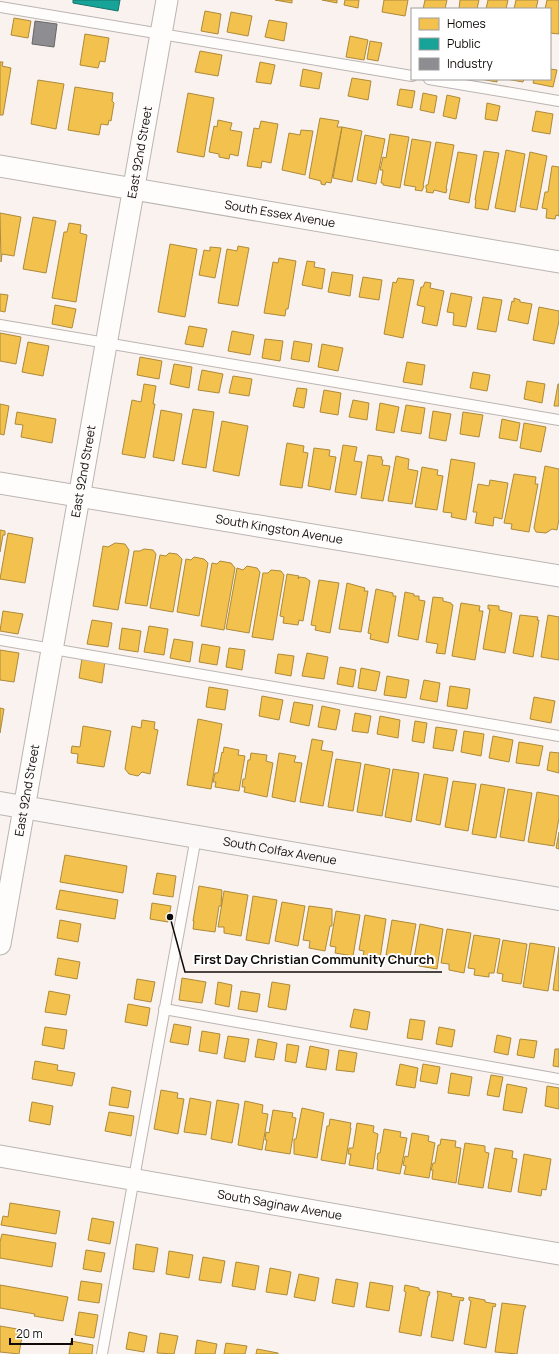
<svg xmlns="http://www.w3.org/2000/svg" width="559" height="1354" font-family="Manrope,sans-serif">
<rect width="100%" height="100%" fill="#f9f2ee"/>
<!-- homes -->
<path fill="#f2c14e" stroke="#ae8a39" d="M275 0H292V3Z
M322 0H337V3Z
M345 0H359L358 8 344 5Z
M384 0H408L405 16 382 12Z
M425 0H447L445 9H423Z
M460 0H479L477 9H459Z
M488 0H508L506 9H486Z
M516 0H538L536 9H514Z
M547 0H559V34L550 33V9H545Z
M205 11 221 14 218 34 201 31Z
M231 12 252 16 248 36 227 32Z
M14 18 31 21 28 38 11 35Z
M269 20 287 23 284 41 265 37Z
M85 34 109 38 105 62 100 61 98 68 80 65Z
M350 36 368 40 364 60 346 57Z
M370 41 382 43 378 61 367 59Z
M200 51 222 55 218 76 195 72Z
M0 62H3L2 66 11 68 3 115H0Z
M260 62 275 65 271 84 256 82Z
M303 69 322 73 319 89 300 86Z
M550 69 557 70 553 87 533 83 534 79H550Z
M352 78 371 81 368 100 348 96Z
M480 79H497V82Z
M506 79H524L523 82Z
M38 80 64 84 56 129 31 124Z
M75 87 113 93 112 101 114 103 111 121 109 120 108 125 101 124 99 135 68 130Z
M400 89 415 91 412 108 397 105Z
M188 93 214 98 204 157 177 152Z
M423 93 437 96 434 113 420 110Z
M447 95 460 98 456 119 443 116Z
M487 103 500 106 497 121 485 119Z
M536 111 553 114 550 134 532 131Z
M320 118 339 121 337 127H342L331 183 326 182 325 185 321 184V181L309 178Z
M218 120 232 123 230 130 242 132 238 156 230 154 229 159 219 157V154L209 152 214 126 217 127Z
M261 121 278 124 271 163 262 161 261 168 247 166 254 128 259 129Z
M342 127 362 131 352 182 333 178Z
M301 130 313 131 305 175 282 170 289 133 300 135Z
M390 134 409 137 400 188 383 185V183H381L383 170H380L383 157 386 158Z
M365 135 385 139 376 184 357 180Z
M412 139 431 142 423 186H424L422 191 415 190 416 187 404 185Z
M436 142 454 145 446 189H447L446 193 434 190 433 193 426 192 427 189H426V185H428Z
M506 150 525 154 515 212 495 208Z
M484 151 499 153 488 210 475 208 476 200H475Z
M458 152 477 155 469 203 449 199Z
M530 152 547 156 537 210 520 207Z
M552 166 559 167V216L556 215 555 219 546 218 547 209 542 208 545 192H548Z
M0 213 21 217 14 256 2 254 1 262Z
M33 217 56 221 46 273 23 269Z
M69 223 81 225 80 233 87 235 76 302 52 298 64 232H67Z
M170 244 197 249 185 317 158 312Z
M238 246 249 248 238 306 218 303 227 249 237 251Z
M210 247 221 248 215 278 199 275 204 250 210 251Z
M279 258 296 261 288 309H286L285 316 264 313 273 262 278 263Z
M307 261 315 262 314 267 325 269 322 289 302 285Z
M332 272 353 275 350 296 328 292Z
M363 277 382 280 379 300 359 297Z
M398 278 414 280 403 338 384 334 393 282 396 283Z
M425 282 431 283 430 288 444 291 437 326 422 323 425 307 417 305 421 287H423Z
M451 293 472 297 466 327 453 325 454 313 447 312Z
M0 294 8 295 5 312 0 311Z
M483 297 502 300 496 332 477 329Z
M514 298 520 300V302L532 304 528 324 508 320 512 301 514 302Z
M55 305 76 309 72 328 52 324Z
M539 307 559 311V321L554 344 533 340Z
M189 326 207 329 203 347 185 344Z
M232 331 254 335 250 355 228 351Z
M0 333 21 337 16 364 0 361Z
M265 339 283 341 280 361 262 358Z
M294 341 312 344 309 362 291 359Z
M28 342 49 346 43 376 22 372Z
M322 344 343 348 338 371 318 367Z
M140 357 162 361 159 379 137 375Z
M407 362 425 365 422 385 403 382Z
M174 364 192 367 189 388 170 384Z
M202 370 223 374 219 393 198 390Z
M473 372 490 375 487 391 470 388Z
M233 376 252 379 249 396 229 393Z
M527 381 545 384 542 403 524 399Z
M144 384 156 386 153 404H155L145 458 122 454 132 400 141 402Z
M558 384H559V406H554Z
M297 388 307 389 304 408 293 406Z
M324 390 341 393 338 415 320 412Z
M353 400 369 403 367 420 349 417Z
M380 403 399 407 394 433 376 430Z
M0 404 9 406 4 435 0 434Z
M406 405 425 408 421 434 401 431Z
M193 409 214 412 206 468 182 464Z
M161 410 182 414 174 461 153 457Z
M433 411 451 414 446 441 429 438Z
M17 412 56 419 52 443 21 437 23 425 15 424Z
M463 412 483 415 479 437 460 434Z
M502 419 520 423 517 441 499 438Z
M222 421 248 426 239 476 213 471Z
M524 423 546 427 541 452 520 448Z
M287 443 304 446 303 452 308 453 302 488 280 485Z
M343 445 357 447 354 461 362 462 356 495 335 492Z
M314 448 330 450 329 456 336 457 330 490 308 486Z
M368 455 382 457 381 459 383 460 382 465 390 466 383 501 361 498Z
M396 456 409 459 408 469 418 471 412 504 388 501Z
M451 459 475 463 466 520 451 517 452 513 443 512Z
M545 466 559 469V519L557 530 552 529 546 533 536 532 534 528Z
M422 467 438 470 437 475 443 476 437 510 415 507Z
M514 474 536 477 535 484H538L529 532 511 529 512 524 504 523Z
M490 480 508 483 502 519 494 517 493 526 475 523 477 512H473L478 484 489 486Z
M0 530 5 531V535H3L0 552Z
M8 533 33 538 25 583 0 579Z
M115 543 125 544 129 550 118 610 93 606 103 546 108 547Z
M144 549 153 550 156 554 147 606 125 603 134 551H140Z
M169 553 177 554 182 559 173 612 150 608 160 555 166 556Z
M194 557 204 559 208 563 199 616 177 612 186 559 191 560Z
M220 561 231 563 235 568 224 630 201 626 212 563 217 564Z
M247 566 257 568 260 572 249 633 226 629 237 568 243 570Z
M271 570 281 571 284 575 273 640 252 637 263 573H268Z
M287 574 299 576 298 579 300 577 306 578 310 581 303 621 299 620 298 625 283 623 284 617 280 616Z
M319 580 339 583 330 633 315 630 316 626 311 625Z
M347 583 365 588 364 591H368L361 632 339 629Z
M376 589 393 593V596H396L388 643 370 639 371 634 368 633Z
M405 592 414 594V596H419V600L425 601 418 640 398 636Z
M433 597 443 598V601L451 603V604L453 605 445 654 436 653 438 644 426 642Z
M461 603 480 606 479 611H483L475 660 452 656Z
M488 605 499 606V610L512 613 505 653 483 649 490 609H488Z
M3 611 23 614 18 634 0 631Z
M520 615 538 617 537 620H539L533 657 513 653Z
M548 615 559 617V660L541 657Z
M92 620 112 623 108 647 87 644Z
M149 626 168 629 164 655 144 652Z
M122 628 141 631 138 652 119 649Z
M174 639 193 642 190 662 170 658Z
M202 644 220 647 217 665 199 662Z
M229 648 245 650 242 670 226 667Z
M0 650 19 653 14 682 0 680Z
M307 653 328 657 324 679 302 676Z
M278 654 294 656 291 676 275 673Z
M82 658 105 661 102 683 79 678Z
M340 667 356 670 353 687 337 684Z
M361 668 380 672 376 691 358 688Z
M387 676 409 680 406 698 384 695Z
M424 680 440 683 437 702 420 699Z
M450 686 470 689 467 709 447 706Z
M209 687 228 690 225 710 206 707Z
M262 696 283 700 279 720 259 716Z
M534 697 555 701 551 723 530 719Z
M294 702 313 705 309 726 290 722Z
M322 706 340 710 336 730 318 727Z
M0 708 4 709 0 733Z
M355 713 371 716 368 733 352 731Z
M380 716 400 720 398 738 377 734Z
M198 719 222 724 211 789 187 785Z
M142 720 155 722 154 729 158 730 150 774 142 772 138 776 129 774 125 769 132 726 141 728Z
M415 721 427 723 424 743 412 741Z
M83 726 111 731 104 767 77 763 78 754 71 753 72 746 80 747Z
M436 727 457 730 453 751 433 748Z
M464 731 484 734 481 756 461 752Z
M493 736 513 740 509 762 489 758Z
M312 739 323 741 321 750 333 752 323 806 300 802Z
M519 742 543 746 539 766 516 763Z
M224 747 239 750 238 755 245 756 239 791 215 787 216 782H213L215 773H218L222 752 223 753Z
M550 752 559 753V773L547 770Z
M251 753 267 755 266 761 273 763 267 797 244 792 245 787H242L243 779H245L248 760H250Z
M279 753 296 756 294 762 302 763 295 802 272 797Z
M336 759 361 763 353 811 328 807Z
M365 764 390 769 382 816 357 812Z
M393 769 419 773 411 822 385 817Z
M424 774 448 778 440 825 416 820Z
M453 781 476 784 468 831 445 827Z
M481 784 505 788 496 838 472 834Z
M508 789 532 793 524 841 500 837Z
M537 792 559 796V818L554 846 528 842Z
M559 832V849L556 848Z
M65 855 127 866 123 893 60 882Z
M157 873 176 876 173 897 153 894Z
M199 886 222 890 221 906H219L215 932 193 929 194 921H193Z
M60 890 118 900 115 919 56 909Z
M224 891 248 895 241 936 224 933V927H218Z
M253 896 277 900 269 944 246 940Z
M282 902 305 906 298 946 275 941Z
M152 903 171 906 168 922 150 919Z
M309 906 332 909V926H330L325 951 309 948 310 941 303 940Z
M336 911 360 915 353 956 335 953 336 947 330 946Z
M365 915 386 919 380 959 363 956 364 951 359 950Z
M60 920 81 924 78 942 57 938Z
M392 920 416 924 409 963 392 960 393 956 386 955Z
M420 924 443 929 437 969 419 966 420 960 414 959Z
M447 929 471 933 464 973 449 970V964L441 963Z
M474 935 500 939 494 973H489V977L474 975 475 969 468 968Z
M503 940 527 944 521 984 502 981 503 974 497 973Z
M530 943 555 947 548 991 523 987Z
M559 947V991L553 990Z
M58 958 80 962 77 979 55 975Z
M182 978 206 982 202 1003 179 1000Z
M137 979 155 982 151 1002 134 999Z
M218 982 232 985 229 1007 215 1004Z
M272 982 290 985 286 1010 268 1007Z
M49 991 70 995 66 1015 45 1012Z
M241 991 260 994 257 1012 238 1009Z
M128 1004 150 1008 147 1026 125 1022Z
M354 1009 370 1012 367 1030 350 1027Z
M410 1019 425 1021 422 1040 407 1038Z
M174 1024 191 1027 188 1045 170 1042Z
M45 1027 67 1030 64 1049 42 1045Z
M439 1027 455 1030 452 1047 436 1044Z
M202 1031 220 1034 217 1054 199 1051Z
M497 1035 511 1038 508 1055 494 1052Z
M228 1036 249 1039 245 1062 224 1058Z
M258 1039 277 1043 274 1060 255 1057Z
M520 1039 537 1041 534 1058 517 1055Z
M287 1044 299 1046 296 1063 285 1061Z
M310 1046 329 1050 326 1070 306 1067Z
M555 1049H559V1067L553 1066Z
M339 1050 357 1053 354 1072 336 1070Z
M35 1061 58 1065 57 1070 75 1073 72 1086 32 1079Z
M400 1064 418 1068 415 1088 396 1085Z
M423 1064 440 1067 437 1084 420 1081Z
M451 1073 472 1077 469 1096 448 1093Z
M491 1075 503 1077 499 1097 487 1095Z
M507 1084 527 1088 522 1113 503 1110Z
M547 1086 559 1088V1109L545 1106Z
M112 1087 131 1091 128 1108 109 1105Z
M161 1090 178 1093 177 1098 184 1099 178 1134 154 1129Z
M190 1098 211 1102 206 1135 184 1132Z
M217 1100 239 1104 232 1143 211 1139Z
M245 1101 263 1105 262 1113 268 1114 262 1150 238 1145Z
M32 1102 53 1106 50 1125 29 1121Z
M302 1108 324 1113 317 1158 294 1154V1139H296Z
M273 1110 293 1113 292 1117 296 1118 290 1154 265 1150 267 1140H265L266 1132 269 1133Z
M109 1112 134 1116 131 1136 105 1131Z
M330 1119 351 1123 350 1128H351L345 1164 321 1160 327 1126H329Z
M357 1123 374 1126 373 1132 378 1134 373 1169 349 1165 351 1154H348L349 1148H353Z
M384 1129 401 1132 400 1137 407 1138 400 1174 377 1170 378 1160 377 1159 378 1153H380Z
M412 1133 429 1136 428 1141 435 1143 429 1178 404 1174 406 1166 403 1165 405 1156 408 1157Z
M441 1139 456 1141 455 1147 461 1148 456 1183 432 1179 433 1170H431L433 1163H435L438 1145H440Z
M465 1143 485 1146V1152L489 1153 483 1188 458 1184Z
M495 1148 513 1151 512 1158 517 1159 511 1192 488 1188Z
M524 1154 551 1159 546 1190 542 1189 541 1196 518 1192Z
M10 1203 60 1211 56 1234 1 1225 3 1216 8 1217Z
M92 1218 114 1222 110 1244 88 1240Z
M2 1234 56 1243 52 1267 0 1258V1242Z
M136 1244 158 1248 154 1272 133 1269Z
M86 1250 105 1253 101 1272 83 1269Z
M169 1251 193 1255 189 1278 166 1274Z
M203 1257 225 1261 221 1283 199 1280Z
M236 1262 259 1266 255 1290 232 1286Z
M270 1268 291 1272 287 1295 266 1292Z
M299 1274 319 1278 315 1301 294 1297Z
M336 1279 358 1283 354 1307 332 1303Z
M81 1281 102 1284 99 1303 78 1300Z
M370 1282 393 1286 389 1311 366 1307Z
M0 1285 68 1297 63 1321 34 1316 35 1314 0 1308Z
M405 1285 419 1288V1290L430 1292 429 1296H428L421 1336 399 1332 406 1292 404 1291Z
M437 1291 452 1294 451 1296 464 1298 463 1301 460 1300 453 1341 431 1337 438 1295Z
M469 1297 485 1300V1302L496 1304 495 1307 493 1306 486 1348 464 1344 471 1301 469 1300Z
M502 1303 526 1306 524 1310 517 1354 495 1352Z
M79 1312 98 1315 94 1338 75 1335Z
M0 1326 23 1330 19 1354 0 1352Z
M129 1332 147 1336 144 1352 126 1349Z
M160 1333 178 1336 174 1354 157 1353Z
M197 1340 217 1344 215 1354H195Z
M71 1341 93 1345 92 1354H69Z
M226 1343 247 1346 245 1354H224Z
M257 1349 278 1353V1354H256Z"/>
<!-- public -->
<path fill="#17a398" stroke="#15756d" d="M73 0H120L118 11 73 3Z"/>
<!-- industry -->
<path fill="#8d8d92" stroke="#686669" d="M35 21 57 24 54 47 32 44Z"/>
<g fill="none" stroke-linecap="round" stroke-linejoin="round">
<!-- lane casing -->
<g stroke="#bbb5b1" stroke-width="12">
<path id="lane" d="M0 7 412 76
M429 79 559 101
M0 325 559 420
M0 640 559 736
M164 1009 559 1079
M102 1354 196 837"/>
</g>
<!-- street casing -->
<g stroke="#bbb5b1" stroke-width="23">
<g id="street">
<path id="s1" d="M0 166 559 262"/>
<path id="s2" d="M0 483 559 576"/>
<path id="s3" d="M0 944 167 0"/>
<path id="s4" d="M0 1156 559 1254"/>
</g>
</g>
<!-- secondary casing -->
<g stroke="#bbb5b1" stroke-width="24">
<g id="secondary">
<path id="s5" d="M0 803 559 899"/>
</g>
</g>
<!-- lane -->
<use href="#lane" stroke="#fefdfc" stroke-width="10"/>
<!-- street -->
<use href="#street" stroke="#fefdfc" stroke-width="21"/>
<!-- secondary -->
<use href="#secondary" stroke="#faf7f6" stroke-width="22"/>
</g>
<g text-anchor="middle" stroke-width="4" stroke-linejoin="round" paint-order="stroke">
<!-- street labels -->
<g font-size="12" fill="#100b08" stroke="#fff">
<text dy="4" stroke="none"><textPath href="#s3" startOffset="804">East 92nd Street</textPath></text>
<text dy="4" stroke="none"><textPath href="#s1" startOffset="284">South Essex Avenue</textPath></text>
<text dy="4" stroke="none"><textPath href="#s3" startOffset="480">East 92nd Street</textPath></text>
<text dy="4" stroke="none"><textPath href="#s2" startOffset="283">South Kingston Avenue</textPath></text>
<text dy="4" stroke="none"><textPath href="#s3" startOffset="156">East 92nd Street</textPath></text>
<text dy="4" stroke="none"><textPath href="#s5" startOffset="284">South Colfax Avenue</textPath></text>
<text dy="4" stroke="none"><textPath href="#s4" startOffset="284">South Saginaw Avenue</textPath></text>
</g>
</g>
<!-- callouts -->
<path fill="none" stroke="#100b08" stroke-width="1.5" d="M170 917L185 972H442"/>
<circle fill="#100b08" stroke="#fff" stroke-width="1.5" cx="170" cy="917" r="4"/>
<g font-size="13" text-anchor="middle" font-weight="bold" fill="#100b08" stroke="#fff" stroke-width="4" stroke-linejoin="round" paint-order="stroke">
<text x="314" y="964">First Day Christian Community Church</text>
</g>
<!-- legend -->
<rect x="411" y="8" width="140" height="72" fill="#ffffff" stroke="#9f9d9c"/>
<rect x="419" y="18" width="20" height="12" fill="#f2c14e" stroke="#9f9d9c"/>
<text x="447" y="28" font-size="12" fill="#100b08">Homes</text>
<rect x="419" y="38" width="20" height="12" fill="#17a398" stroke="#9f9d9c"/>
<text x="447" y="48" font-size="12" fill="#100b08">Public</text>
<rect x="419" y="58" width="20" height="12" fill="#8d8d92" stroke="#9f9d9c"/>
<text x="447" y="68" font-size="12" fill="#100b08">Industry</text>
<!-- scale -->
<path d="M10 1338v6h62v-6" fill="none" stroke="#100b08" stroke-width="2"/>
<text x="16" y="1338" font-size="12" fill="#100b08" stroke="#ffffff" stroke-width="3" paint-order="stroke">20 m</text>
</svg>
